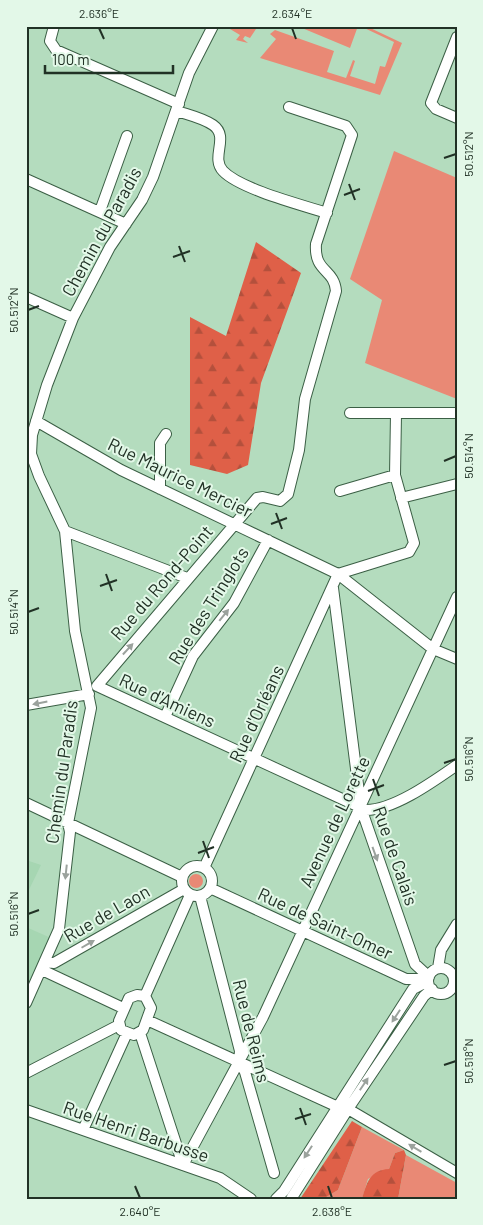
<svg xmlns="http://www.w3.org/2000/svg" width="483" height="1225" font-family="Barlow,sans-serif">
<defs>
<pattern id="forest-firs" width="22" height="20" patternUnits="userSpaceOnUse" patternTransform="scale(1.25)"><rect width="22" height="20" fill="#df6048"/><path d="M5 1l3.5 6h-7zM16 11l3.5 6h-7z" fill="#b4503c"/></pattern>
</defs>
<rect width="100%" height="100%" fill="#b4dcbe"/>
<!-- built -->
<path fill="#a6d6b2" d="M26 860 41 865 26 896Z
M26 927 51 938 26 992Z"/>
<!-- green -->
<path fill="#e98975" d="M225 26H258L250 38 245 36 243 39 248 43 236 40 240 35Z
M303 26H358L350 48 302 28Z
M360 26H366L402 43 380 95 260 58 276 39 270 34 275 30 334 51 327 72 346 78 353 60 355 61 350 76 375 84 380 66 385 67 394 42Z
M394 151 457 178V399L365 363 382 300 350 279Z
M189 881a7 7 0 1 1 14 0a7 7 0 1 1-14 0Z
M362 1127 404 1150 395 1153 389 1169 368 1179 362 1199H323L338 1190Z
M406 1155 457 1183V1199H398Z"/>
<!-- forest -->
<path fill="url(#forest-firs)" d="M256 242 301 273 261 383 248 465 227 474 190 465V317L226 336Z
M352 1121 362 1127 338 1190 323 1199H300Z
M404 1150 406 1155 398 1199H362C367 1182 370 1170 389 1169L395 1153Z"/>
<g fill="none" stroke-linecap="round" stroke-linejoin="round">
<!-- minor casing -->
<g stroke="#3b5f45" stroke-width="12">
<path id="minor" d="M54 26 50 41 56 50 179 104
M457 37 431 103 436 109 457 118
M177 111C189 115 203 118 213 125 230 137 210 157 223 171 240 189 302 205 327 213
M26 179 126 224
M100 211 127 136
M26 297 73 318
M350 413H457
M36 421 121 470 338 574 433 649 457 659
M160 489V443L166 434
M340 491 395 475
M401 498 457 484
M65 531 187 578
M338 574 409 552 414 543 395 475 396 414
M333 588 361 808 415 964 429 977
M97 686 257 498 263 497 280 501 288 494 299 450 305 399 336 291C334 268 314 273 316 244L352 135 346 126 289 107
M97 686 366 810C394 810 434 781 457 765
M26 705 89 694
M165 717 193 656 234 603 268 540
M26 803 182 877
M182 881a15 15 0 1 1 30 0a15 15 0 1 1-30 0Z
M204 868 338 574
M210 888 406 979H425
M200 896 240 1051 239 1062 245 1072 274 1173
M45 962 54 963 184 889
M438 968 441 950 457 924
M428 981a13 13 0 1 1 26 0a13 13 0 1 1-26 0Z
M42 970 123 1008
M137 995 145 996 151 1008 143 1030 134 1035 121 1030 119 1021 129 998Z
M145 996 190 895
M26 1003 59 929 70 832 68 823 91 708 75 631 65 531 39 476 31 454 32 435 47 385 73 318 110 247 142 200 153 177 189 73 213 26
M147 1020 338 1107
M140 1033 183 1165
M26 1073 119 1025
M348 1109 457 1173
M26 1110 220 1178 251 1199
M83 1130 127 1033
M183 1165 263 1017 457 597
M276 1199 284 1191 413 989 428 981
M291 1199 348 1109 424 996 432 989"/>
</g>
<!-- minor -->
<use href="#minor" stroke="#fff" stroke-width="10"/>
</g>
<!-- one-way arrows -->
<defs><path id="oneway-solid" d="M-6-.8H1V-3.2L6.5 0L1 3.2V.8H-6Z" transform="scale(1.25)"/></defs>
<g fill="#9ba29d">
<use href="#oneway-solid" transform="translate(224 615) rotate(-51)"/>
<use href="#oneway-solid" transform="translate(128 649) rotate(-47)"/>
<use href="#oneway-solid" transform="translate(40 703) rotate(169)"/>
<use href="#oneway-solid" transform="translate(375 854) rotate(70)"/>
<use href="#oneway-solid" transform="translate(66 872) rotate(96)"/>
<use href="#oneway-solid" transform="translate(88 944) rotate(-30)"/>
<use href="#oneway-solid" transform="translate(396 1016) rotate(123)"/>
<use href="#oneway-solid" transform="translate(364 1084) rotate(-56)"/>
<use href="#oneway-solid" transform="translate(415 1148) rotate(-149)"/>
<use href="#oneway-solid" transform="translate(308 1152) rotate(123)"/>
</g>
<!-- ticks -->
<path fill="none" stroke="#213125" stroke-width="2" d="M99 28 104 39M292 28 296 39M444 158 456 154M349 184 355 200M344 195 360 189M179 246 185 262M173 257 190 251M28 310 39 306M444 461 456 456M276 513 282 529M271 524 287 518M106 574 112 591M100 586 117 580M28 612 39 608M444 763 456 759M373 779 379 796M368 791 384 785M203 841 209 858M198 853 214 847M28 914 39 910M444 1065 456 1061M300 1108 306 1125M295 1119 311 1114M135 1186 140 1198M328 1186 332 1198"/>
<g text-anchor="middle" stroke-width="4" stroke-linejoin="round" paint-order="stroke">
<!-- street labels -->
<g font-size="18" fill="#213125" stroke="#e3f8e8">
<text transform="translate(102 232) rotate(-61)" y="6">Chemin du Paradis</text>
<text transform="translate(180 478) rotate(26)" y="6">Rue Maurice Mercier</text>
<text transform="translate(162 583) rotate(-49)" y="6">Rue du Rond-Point</text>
<text transform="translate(209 606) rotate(-58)" y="6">Rue des Tringlots</text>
<text transform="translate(167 701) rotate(25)" y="6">Rue d'Amiens</text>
<text transform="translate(257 714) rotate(-65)" y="6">Rue d'Orléans</text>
<text transform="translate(62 772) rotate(-82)" y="6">Chemin du Paradis</text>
<text transform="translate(335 822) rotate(-65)" y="6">Avenue de Lorette</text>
<text transform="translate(395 856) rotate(71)" y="6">Rue de Calais</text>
<text transform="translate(107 914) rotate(-30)" y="6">Rue de Laon</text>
<text transform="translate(325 924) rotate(25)" y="6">Rue de Saint-Omer</text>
<text transform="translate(251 1031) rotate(76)" y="6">Rue de Reims</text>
<text transform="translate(136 1132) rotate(19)" y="6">Rue Henri Barbusse</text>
</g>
</g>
<!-- border -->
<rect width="483" height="1225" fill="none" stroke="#e3f8e8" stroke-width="55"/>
<!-- scale -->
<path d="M45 65v8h128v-8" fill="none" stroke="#213125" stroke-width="2.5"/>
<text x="52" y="65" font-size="15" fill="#213125" stroke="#e3f8e8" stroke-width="4" paint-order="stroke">100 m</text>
<rect x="28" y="28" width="428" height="1170" fill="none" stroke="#213125" stroke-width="2"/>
<g font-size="12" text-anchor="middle" fill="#213125">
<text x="99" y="18">2.636°E</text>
<text x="292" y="18">2.634°E</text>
<text transform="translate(469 154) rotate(-90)" y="4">50.512°N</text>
<text transform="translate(14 310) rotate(-90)" y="4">50.512°N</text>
<text transform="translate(469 456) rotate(-90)" y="4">50.514°N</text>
<text transform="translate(14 612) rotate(-90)" y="4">50.514°N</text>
<text transform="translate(469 759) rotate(-90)" y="4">50.516°N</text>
<text transform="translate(14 914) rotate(-90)" y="4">50.516°N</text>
<text transform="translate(469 1061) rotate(-90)" y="4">50.518°N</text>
<text x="140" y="1216">2.640°E</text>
<text x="332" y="1216">2.638°E</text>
</g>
</svg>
